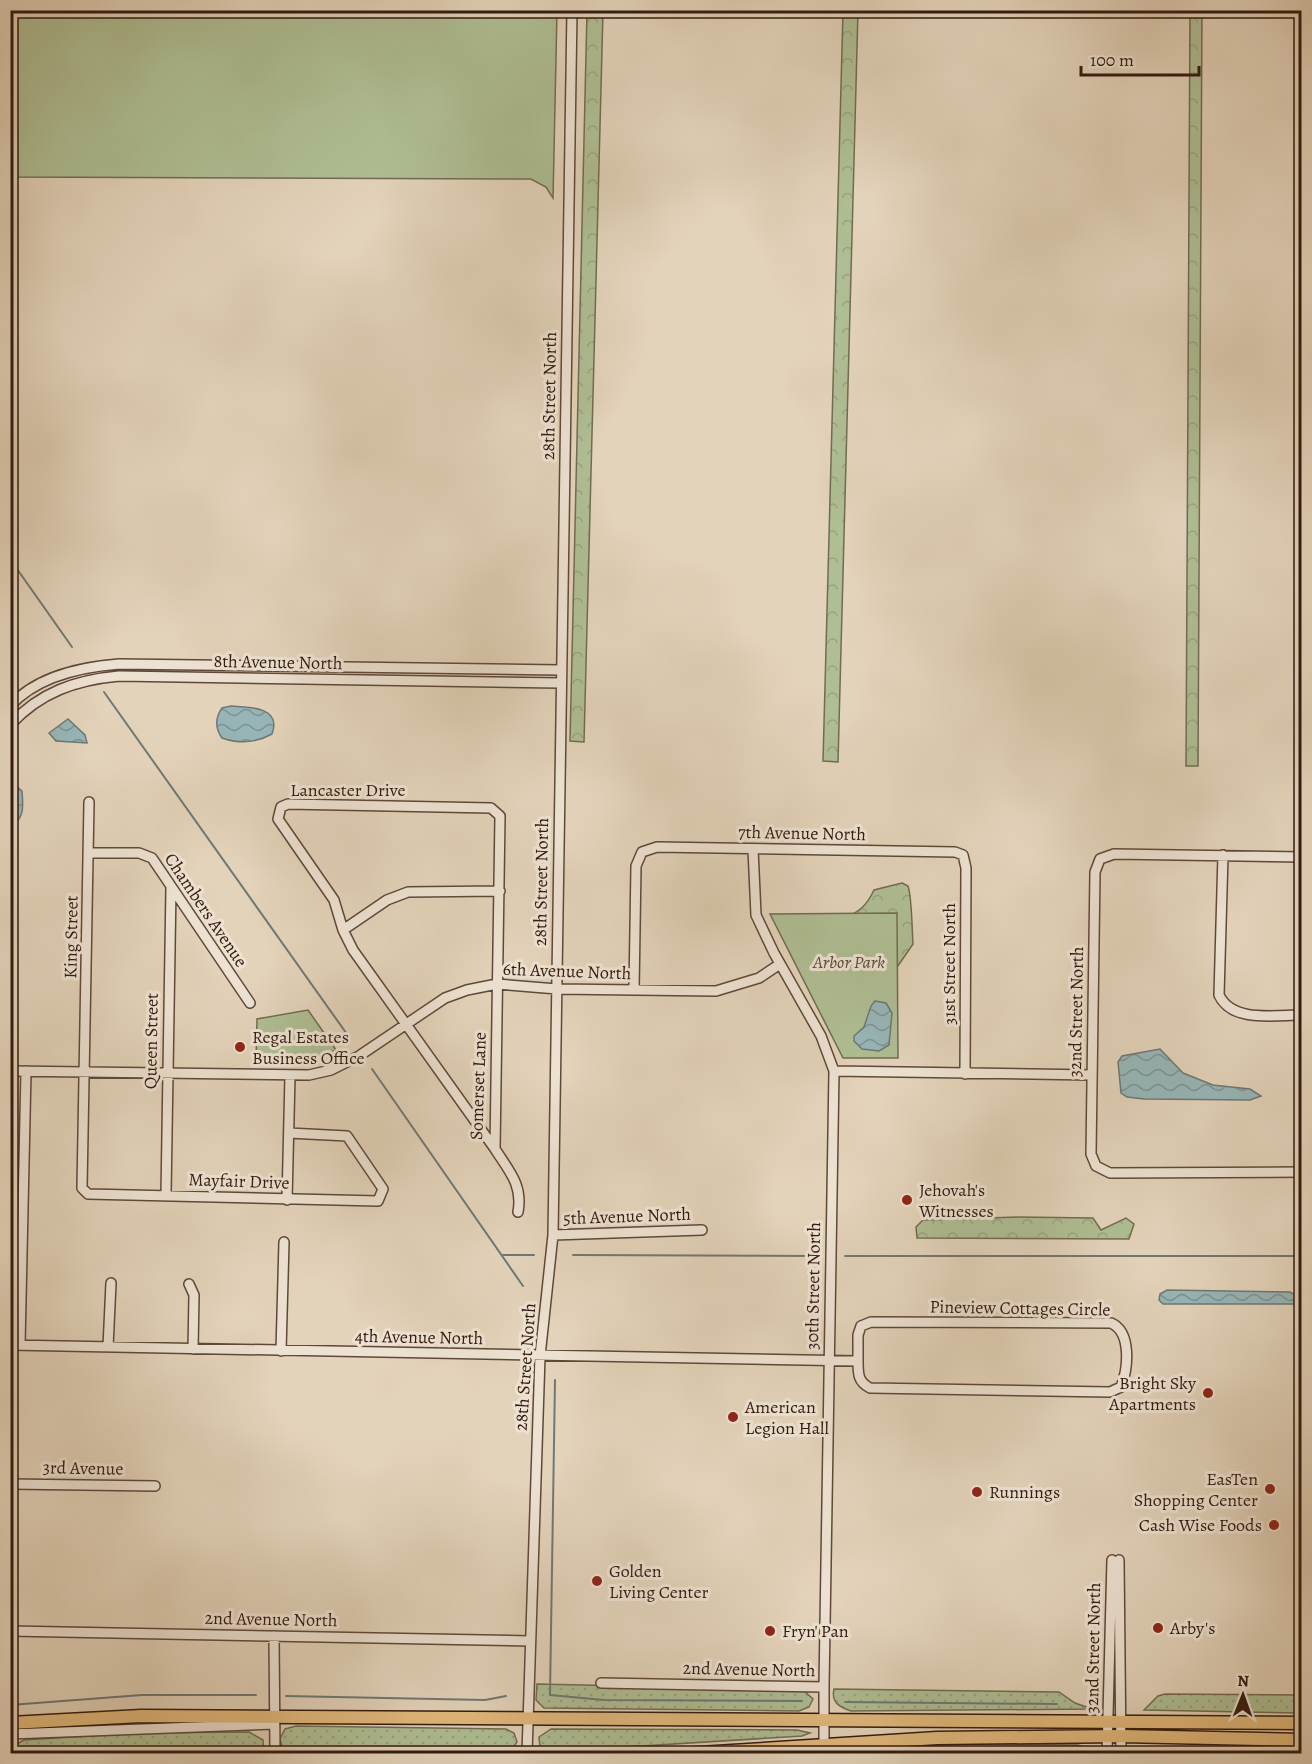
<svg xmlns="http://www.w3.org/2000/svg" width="1312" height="1764" font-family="Alegreya,serif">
<defs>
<pattern id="grass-dots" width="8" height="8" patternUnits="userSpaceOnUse" patternTransform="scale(1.5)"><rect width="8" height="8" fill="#afbe94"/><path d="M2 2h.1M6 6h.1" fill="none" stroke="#97a37e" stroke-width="1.8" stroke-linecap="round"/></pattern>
<pattern id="forest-crowns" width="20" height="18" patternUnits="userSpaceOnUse" patternTransform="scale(1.5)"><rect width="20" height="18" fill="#afbe94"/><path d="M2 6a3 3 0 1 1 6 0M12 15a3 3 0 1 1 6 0" fill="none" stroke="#97a37e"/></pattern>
<pattern id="water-waves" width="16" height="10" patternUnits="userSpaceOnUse" patternTransform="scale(1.5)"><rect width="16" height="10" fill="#97b6b8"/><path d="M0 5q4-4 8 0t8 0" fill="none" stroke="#7c9394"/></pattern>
</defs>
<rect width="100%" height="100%" fill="#e3d3ba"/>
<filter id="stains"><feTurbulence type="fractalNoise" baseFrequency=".00333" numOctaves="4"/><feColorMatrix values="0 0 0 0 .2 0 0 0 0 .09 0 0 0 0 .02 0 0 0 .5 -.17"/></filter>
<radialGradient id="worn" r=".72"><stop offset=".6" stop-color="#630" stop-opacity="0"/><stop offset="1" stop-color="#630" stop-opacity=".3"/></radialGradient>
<!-- grass -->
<path fill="url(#grass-dots)" stroke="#716c52" stroke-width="1.5" d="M537 1684 803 1690 813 1699 809 1707 799 1711 544 1708 536 1700Z
M834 1689 1059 1692 1075 1703 1092 1709 851 1711C839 1707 831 1702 834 1689Z
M1165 1694 1301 1695V1713L1144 1710 1158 1696Z
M296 1726 506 1729 514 1733 517 1742 510 1753H284L280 1739 285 1729Z
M551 1729 797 1730 810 1733 802 1736 546 1752 540 1747 539 1737Z
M249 1732 263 1740 264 1754H11V1747L24 1740 136 1733Z
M969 1744 1078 1745 1092 1749 1086 1754H843L856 1749Z
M1143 1747 1301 1750 1302 1753H1130Z"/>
<!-- forest -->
<path fill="url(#forest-crowns)" stroke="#716c52" stroke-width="1.5" d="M858 10 838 762 823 761 843 11Z
M1202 10 1198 766H1186L1190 11Z
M603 11 584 742 570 741 587 11Z
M902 883 908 886C912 898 912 930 913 944L884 986 843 918C859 913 867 905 874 890Z
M1018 1217 1093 1218 1101 1230 1126 1218 1134 1224 1129 1239 917 1238 916 1227 923 1220Z"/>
<!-- green -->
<path fill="#afbe94" stroke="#716c52" stroke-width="1.5" d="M11 10 557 11 553 198 546 187 531 179 11 177Z
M897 913 898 1058H843L770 914Z
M308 1010 336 1050 311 1059 256 1060 257 1019Z"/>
<!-- water -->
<path fill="url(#water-waves)" stroke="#6f7874" stroke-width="1.5" d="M231 706C250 707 282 707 272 734 256 743 239 744 222 738 215 728 215 718 222 708Z
M68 719 85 735 87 743 56 741 49 733Z
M15 785 22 791C23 807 25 817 11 827V787Z
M875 1001 886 1003 892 1013 889 1045 879 1051 862 1049 854 1041V1036L864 1027 871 1006Z
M1160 1049 1183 1073 1213 1085 1250 1089 1261 1096 1250 1100 1144 1099 1127 1097 1121 1093 1118 1062 1122 1056Z
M1167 1290 1290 1292 1301 1299 1295 1304H1163L1159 1300 1160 1294Z"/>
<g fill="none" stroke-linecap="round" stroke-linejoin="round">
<!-- stream -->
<path stroke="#6f7874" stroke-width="2" d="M10 559 72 647
M104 692 349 1037
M372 1069 523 1286
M503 1255H534
M573 1255 815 1256
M845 1256H1302
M555 1380 550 1695 604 1700 802 1701
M286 1696 485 1700 506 1696
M845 1702 1057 1704
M10 1705 142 1695H256"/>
<!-- minor casing -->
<g stroke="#5f483a" stroke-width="12">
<path id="minor" d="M10 706C37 676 80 667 119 664L560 670
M10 725C40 692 76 680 119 676L560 683
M89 802 82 1188 88 1194 378 1201 383 1189 347 1136 289 1133
M288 804 491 808 500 816 495 1149 353 950 343 930 334 900 278 819 281 807Z
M753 849 756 915 774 953 821 1036 834 1071 824 1687V1744L828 1754
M89 853H139L152 858 250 1003
M1223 855 1219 995C1232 1023 1275 1015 1302 1015
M1302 857 1114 854 1100 859 1095 872 1091 1154 1096 1166 1110 1173 1302 1172
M343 930 387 900 408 892 500 891
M634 990 636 866 642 852 657 847 955 852 963 855 966 868 965 1074
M10 1071 309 1075 331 1070 359 1056 445 998 467 990 497 984 557 989 716 991 759 978 780 964
M834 1071 1091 1075
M495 1149C509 1171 523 1185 518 1212
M166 1195 171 887
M287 1200 290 1076
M553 1235 702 1230
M189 1284 194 1295 193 1349
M10 1345 858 1361C858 1374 858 1382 870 1388L1110 1392 1121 1387C1128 1369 1132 1332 1111 1323L871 1322 861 1326 858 1335V1361
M20 1345 26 1071
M108 1347 111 1283
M281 1351 284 1242
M10 1484 155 1486
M1119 1560 1121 1754
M10 1631 530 1641
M274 1636 275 1754
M601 1683 824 1687
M10 1734 274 1724
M527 1754 540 1356 553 1235 572 10
M1107 1754 1112 1560"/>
</g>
<!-- major casing -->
<g stroke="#331a0f" stroke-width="15">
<path id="major" d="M10 1723 141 1716 1302 1723
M683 1754 937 1738 1121 1736 1302 1740"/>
</g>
<!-- minor -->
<use href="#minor" stroke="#ede2d2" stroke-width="9"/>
<!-- major -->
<use href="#major" stroke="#e2ba7d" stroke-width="12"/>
</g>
<!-- markers -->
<g fill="#8f2418" stroke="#ede2d2" stroke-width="2">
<circle cx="240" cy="1047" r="6"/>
<circle cx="907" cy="1200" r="6"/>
<circle cx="1208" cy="1393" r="6"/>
<circle cx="733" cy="1417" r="6"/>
<circle cx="1270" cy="1489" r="6"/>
<circle cx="977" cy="1492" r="6"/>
<circle cx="1274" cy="1525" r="6"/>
<circle cx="597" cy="1581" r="6"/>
<circle cx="1158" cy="1628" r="6"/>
<circle cx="770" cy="1631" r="6"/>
</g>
<g text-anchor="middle" stroke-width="6" stroke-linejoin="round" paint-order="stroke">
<!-- street labels -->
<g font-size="18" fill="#331a0f" stroke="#ede2d2">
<text transform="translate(549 396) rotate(-89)" y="6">28th Street North</text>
<text transform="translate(278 662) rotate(1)" y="6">8th Avenue North</text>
<text x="348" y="796">Lancaster Drive</text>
<text transform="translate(802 833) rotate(1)" y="6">7th Avenue North</text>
<text transform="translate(541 882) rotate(-89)" y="6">28th Street North</text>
<text transform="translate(206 910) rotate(56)" y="6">Chambers Avenue</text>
<text transform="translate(71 937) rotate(-89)" y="6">King Street</text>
<text transform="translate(949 964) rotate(-90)" y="6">31st Street North</text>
<text transform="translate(567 971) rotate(2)" y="6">6th Avenue North</text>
<text transform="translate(1076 1012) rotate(-89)" y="6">32nd Street North</text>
<text transform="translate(151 1041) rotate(-89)" y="6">Queen Street</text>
<text transform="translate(478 1086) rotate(-88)" y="6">Somerset Lane</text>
<text transform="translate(239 1181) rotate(2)" y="6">Mayfair Drive</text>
<text transform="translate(627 1216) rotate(-2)" y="6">5th Avenue North</text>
<text transform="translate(813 1286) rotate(-89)" y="6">30th Street North</text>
<text transform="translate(1020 1308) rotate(1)" y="6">Pineview Cottages Circle</text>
<text transform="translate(419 1337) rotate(1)" y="6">4th Avenue North</text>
<text transform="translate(525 1367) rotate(-86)" y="6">28th Street North</text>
<text transform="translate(83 1468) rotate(1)" y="6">3rd Avenue</text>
<text transform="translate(271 1619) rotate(1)" y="6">2nd Avenue North</text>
<text transform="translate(1093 1648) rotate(-89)" y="6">32nd Street North</text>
<text transform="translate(749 1669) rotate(1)" y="6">2nd Avenue North</text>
</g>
<!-- park labels -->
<g font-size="18" font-style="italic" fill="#584b37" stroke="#ede2d2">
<text x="849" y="968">Arbor Park</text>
</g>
<!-- poi labels -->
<g font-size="18" fill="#331a0f" stroke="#ede2d2" text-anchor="start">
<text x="252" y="1043">Regal Estates<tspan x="252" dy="21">Business Office</tspan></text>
<text x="919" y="1196">Jehovah's<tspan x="919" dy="21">Witnesses</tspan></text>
<text x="1196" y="1389" text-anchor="end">Bright Sky<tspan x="1196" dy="21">Apartments</tspan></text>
<text x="745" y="1413">American<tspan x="745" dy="21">Legion Hall</tspan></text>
<text x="1258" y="1485" text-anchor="end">EasTen<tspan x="1258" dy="21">Shopping Center</tspan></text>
<text x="989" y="1498">Runnings</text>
<text x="1262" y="1531" text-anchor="end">Cash Wise Foods</text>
<text x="609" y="1577">Golden<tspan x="609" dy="21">Living Center</tspan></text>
<text x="1170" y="1634">Arby's</text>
<text x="782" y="1637">Fryn' Pan</text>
</g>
</g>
<!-- margin -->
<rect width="1312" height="1764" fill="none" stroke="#e3d3ba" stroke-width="36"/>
<rect x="12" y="12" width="1288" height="1740" fill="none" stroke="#331a0f" stroke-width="3"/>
<rect x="18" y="18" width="1276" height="1728" fill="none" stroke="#331a0f" stroke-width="1.5"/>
<!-- north arrow -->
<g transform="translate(1243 1695) rotate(1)" stroke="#ede2d2" stroke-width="4.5" paint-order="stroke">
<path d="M0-4.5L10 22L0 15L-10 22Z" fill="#331a0f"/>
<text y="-9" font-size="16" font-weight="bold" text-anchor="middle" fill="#331a0f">N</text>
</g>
<!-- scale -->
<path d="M1081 66v9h118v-9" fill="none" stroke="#331a0f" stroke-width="3"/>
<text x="1090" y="66" font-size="18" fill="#331a0f" stroke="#ede2d2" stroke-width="4.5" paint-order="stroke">100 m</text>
<rect width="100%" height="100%" filter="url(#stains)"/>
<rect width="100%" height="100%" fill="url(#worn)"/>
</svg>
